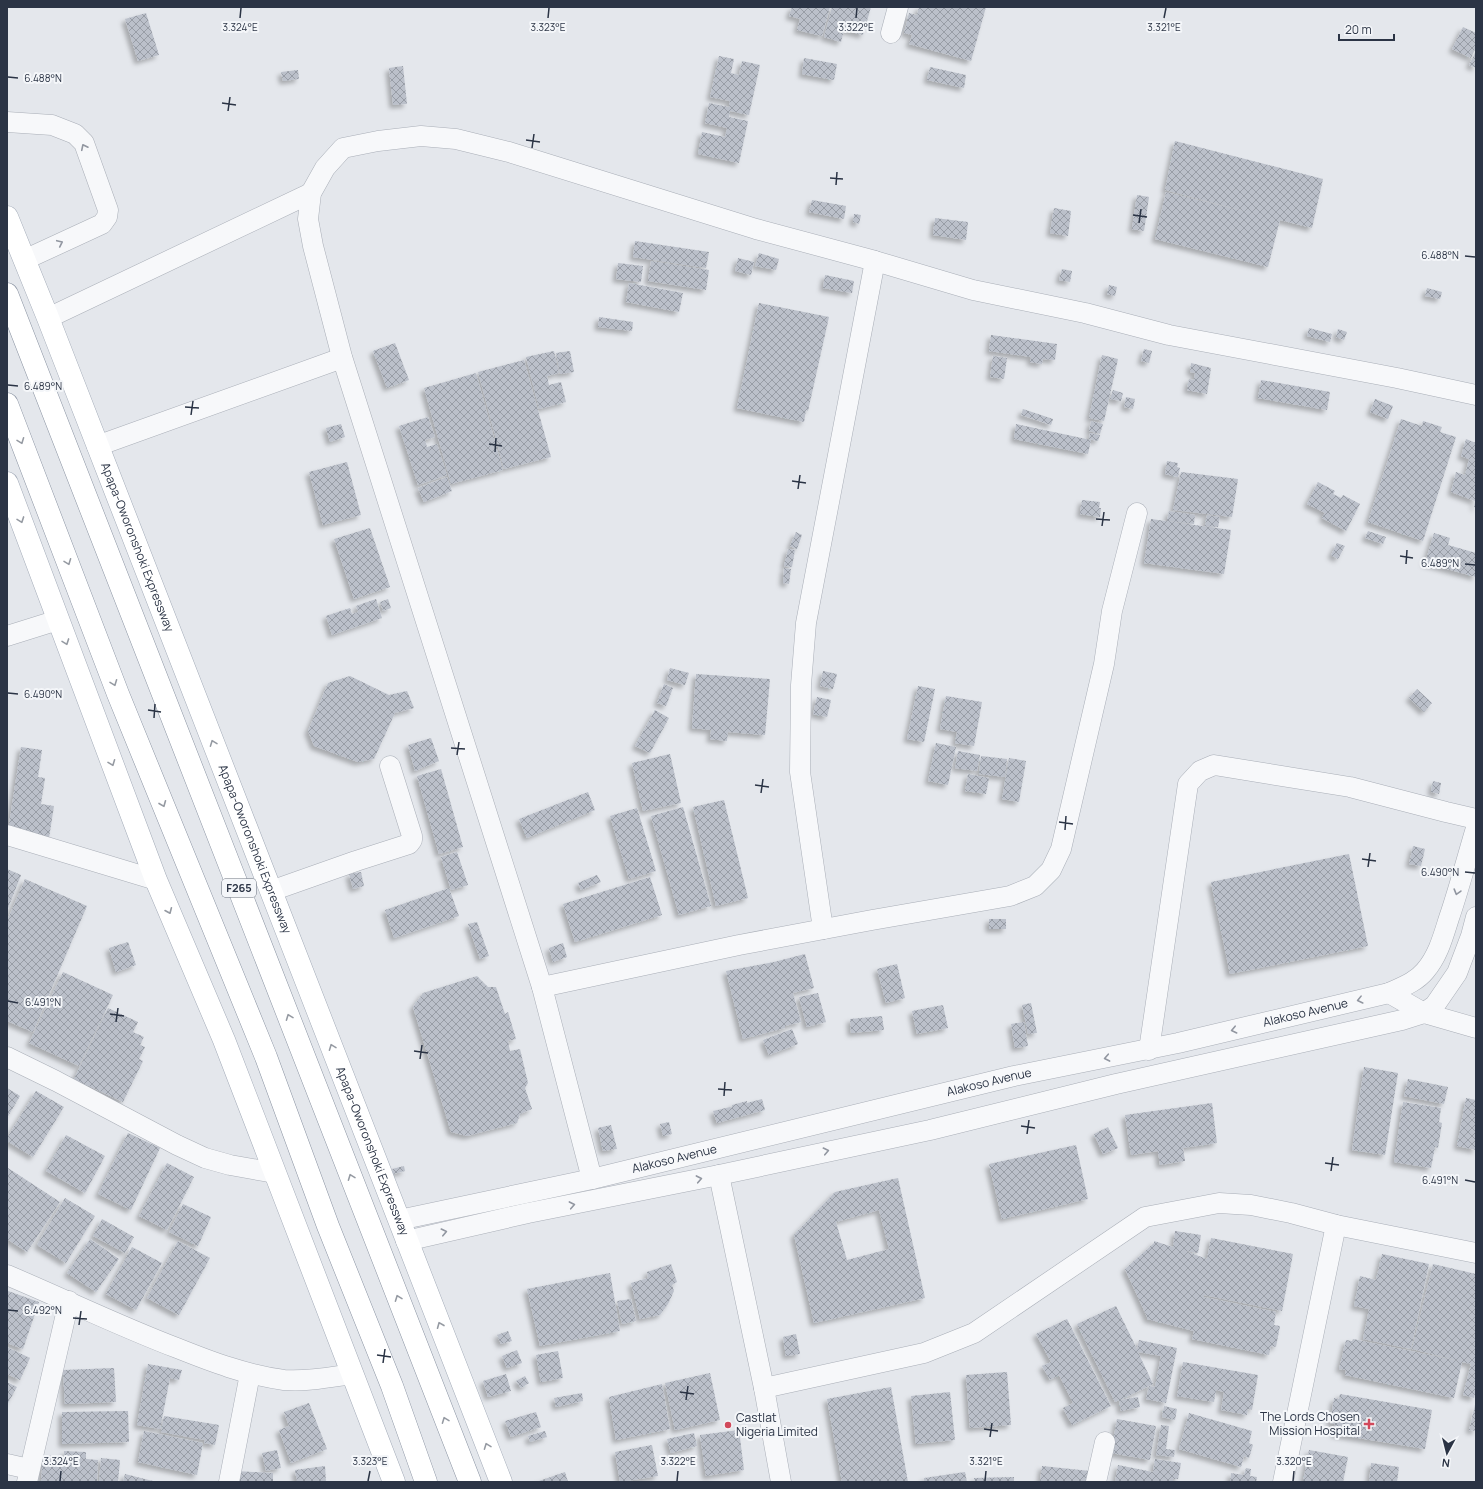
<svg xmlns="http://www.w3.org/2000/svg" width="1483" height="1489" font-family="Manrope,sans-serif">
<defs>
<pattern id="building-cross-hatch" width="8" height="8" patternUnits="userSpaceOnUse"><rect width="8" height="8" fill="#bbc0ca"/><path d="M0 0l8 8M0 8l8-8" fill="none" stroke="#989da6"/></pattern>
<filter id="shadow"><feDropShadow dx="-3.5" dy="3.5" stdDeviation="2" flood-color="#0004"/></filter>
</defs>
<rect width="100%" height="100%" fill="#e4e7ec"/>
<!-- building -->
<path fill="url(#building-cross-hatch)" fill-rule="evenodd" filter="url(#shadow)" d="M792 7H830L822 36 797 30 800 19 789 16Z
M832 7H871L863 35 844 30 841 42 824 37Z
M919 7H986L971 61 909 44 912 35 904 33 909 13 917 15Z
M146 13 159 55 138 61 125 19Z
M1463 27 1476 33V47L1471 58 1452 49Z
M1476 51V68L1469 65Z
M719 56 734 59 731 73 739 75 742 61 760 65 749 115 730 111 729 117 748 121 739 163 698 154 702 132 725 137 727 128 705 123 709 103 729 107 730 101 710 97Z
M804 58 837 64 834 80 802 74Z
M403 66 407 104 393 105 389 68Z
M930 67 966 75 964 88 927 80Z
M298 70 299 79 283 81 281 72Z
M1175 141 1323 179 1312 228 1280 220 1268 267 1155 239 1166 192 1255 214 1165 190Z
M1137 195 1149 197 1144 231 1132 229Z
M812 200 846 206 844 219 809 212Z
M1054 208 1071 211 1068 236 1050 233Z
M854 214 861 215 859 224 853 222Z
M935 218 968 222 966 240 933 235Z
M635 241 709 252 706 268 633 257Z
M759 253 779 259 776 270 755 266Z
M738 258 754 262 751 275 735 271Z
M651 261 709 270 706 290 648 281Z
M618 263 643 266 641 282 616 279Z
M1062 269 1072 271 1070 282 1059 280Z
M825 275 854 281 852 293 823 288Z
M629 283 683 293 679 312 626 302Z
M1109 285 1117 287 1115 296 1107 294Z
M1427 288 1442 292 1440 299 1425 296Z
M759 303 829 317 808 411 806 410 804 422 737 408Z
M599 317 633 322 632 331 598 327Z
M1309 328 1332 334 1330 342 1307 336Z
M1338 329 1347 332 1344 340 1336 337Z
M991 335 1057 344 1055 360 1043 359 1042 364 1030 362 1031 357 989 351Z
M395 343 409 380 387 388 373 351Z
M1144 349 1152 351 1149 363 1141 361Z
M554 351 559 373 547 376 549 385 561 382 566 402 539 409 526 357Z
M570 351 574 372 560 374 556 353Z
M1102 355 1118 359 1104 421 1089 418Z
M993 356 1007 358 1004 379 990 377Z
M524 360 551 457 504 469 478 372Z
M1191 363 1211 368 1207 394 1187 390 1189 379 1194 380 1195 373 1190 372Z
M476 373 503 470 451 484 424 388Z
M1261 380 1330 392 1327 410 1258 398Z
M1113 390 1123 393 1121 401 1110 399Z
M1126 397 1135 399 1133 409 1124 407Z
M1375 399 1393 406 1388 419 1370 412Z
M1023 409 1053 419 1051 425 1021 415Z
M428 417 435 437 425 440 427 447 437 444 447 475 418 485 399 426Z
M1401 419 1422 426 1423 421 1442 427 1440 432 1456 437 1423 541 1368 522Z
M1091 421 1103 424 1100 434 1089 431Z
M341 424 345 437 330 442 326 428Z
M1016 424 1091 440 1088 454 1014 439Z
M1090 433 1100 435 1098 441 1089 439Z
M1466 439 1476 443V508L1474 507 1475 501 1451 492 1456 472 1465 475 1469 459 1461 456Z
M1167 461 1178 463 1177 467 1180 468 1178 477 1165 474Z
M347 462 361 515 323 525 309 472Z
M1181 472 1238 479 1232 517 1173 510Z
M447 477 452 491 424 502 418 488Z
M1318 482 1335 491 1333 494 1341 498 1343 495 1360 504 1346 531 1322 518 1325 513 1307 504Z
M1082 500 1100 502 1099 508H1101L1100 517 1080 514Z
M1169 511 1195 515 1194 524 1167 521Z
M1207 515 1220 517 1218 527 1205 526Z
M1151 519 1231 530 1224 574 1144 563Z
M370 528 390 587 354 599 334 539Z
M1368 531 1386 537 1383 544 1365 538Z
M796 532 802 535 797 549 790 546Z
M1434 533 1450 538 1448 545 1476 553V577L1425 563Z
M1337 543 1345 546 1338 559 1331 555Z
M788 549 795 550 792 567 784 566Z
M784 568 791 569 789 584 783 583Z
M376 599 382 618 332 635 326 616 350 608 352 614 358 612 356 606Z
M388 599 391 608 383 611 380 602Z
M670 668 689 673 685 685 667 680Z
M823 671 837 674 833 689 820 686Z
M696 674 770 679 765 735 728 732 727 741 710 739 711 730 692 728Z
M350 676 389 695 407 691 414 708 395 713 374 759 358 762 314 746 308 731 328 683Z
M664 684 673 688 666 706 657 703Z
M918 686 935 689 924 742 907 739Z
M1417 689 1432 703 1424 712 1409 698Z
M946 696 982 702 974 746 955 743 957 732 940 729Z
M817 697 831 700 827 717 813 714Z
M655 710 669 718 650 753 635 746Z
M431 738 439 761 415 771 408 745Z
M936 743 956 747 948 785 928 781Z
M21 747 42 750 38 777 45 778 41 804 54 806 49 838 8 831Z
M958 751 980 755 977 771 955 768Z
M670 754 681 803 643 811 632 763Z
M981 756 1007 759 1005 777 979 774Z
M1009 758 1026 761 1019 802 1002 799Z
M441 769 463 847 439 854 417 776Z
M968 774 989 778 986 794 965 791Z
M1433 781 1441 783 1439 794 1431 792Z
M588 792 595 810 527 838 519 819Z
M724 800 748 898 716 906 693 807Z
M683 807 711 906 679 915 651 816Z
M637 808 656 871 629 879 610 816Z
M1413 846 1425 849 1421 866 1409 864Z
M457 852 468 885 451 890 441 857Z
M1349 854 1368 946 1230 974 1211 882Z
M7 869 21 875 7 911Z
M361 872 364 886 353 889 349 874Z
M597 875 601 882 581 890 578 883Z
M650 877 662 915 575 942 563 904Z
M25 879 87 906 33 1032 7 1021V921Z
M449 888 459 916 394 938 385 910Z
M989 919H1006V929H989Z
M477 922 489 956 480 959 468 924Z
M128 942 136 965 116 972 109 948Z
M563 943 567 957 553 962 549 948Z
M805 954 814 988 793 993 801 1022 785 1026V1028L743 1039 726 971 774 962Z
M897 964 905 998 886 1003 877 969Z
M63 972 113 995 79 1066 29 1043Z
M477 976 488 987H496L505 1014 508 1012 516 1039 508 1041 510 1051 520 1049 528 1083 525 1088 532 1109 520 1114 517 1123 467 1136 451 1132 413 1007 423 993Z
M818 993 826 1022 807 1027 799 997Z
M1031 1003 1037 1033 1028 1034 1022 1005Z
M943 1005 948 1028 917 1034 912 1011Z
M108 1008 138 1022 133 1032 144 1037 140 1045 145 1047 139 1059 143 1061 123 1102 74 1079Z
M882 1016 884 1030 851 1033 850 1019Z
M1024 1022 1028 1046 1015 1048 1011 1024Z
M792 1029 798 1044 769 1055 763 1040Z
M1364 1067 1398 1073 1385 1155 1352 1150Z
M1408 1079 1448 1087 1444 1104 1404 1096Z
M7 1088 20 1096 7 1118Z
M36 1091 64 1107 33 1157 7 1141V1138Z
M1466 1098 1476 1100V1150L1457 1146Z
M762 1099 765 1110 717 1123 713 1111 730 1107 732 1108V1105L747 1101V1103Z
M1403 1102 1441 1108 1439 1122 1442 1123 1438 1148 1435 1147 1431 1168 1394 1162Z
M1212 1103 1217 1143 1183 1148 1185 1161 1160 1165 1158 1151 1131 1155 1125 1115Z
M669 1122 672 1134 663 1136 660 1124Z
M611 1125 617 1149 603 1151 598 1128Z
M1108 1127 1118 1148 1103 1154 1094 1134Z
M128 1133 160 1148 131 1210 98 1194Z
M66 1135 105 1156 85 1193 46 1171Z
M1076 1145 1088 1199 1002 1219 989 1164Z
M167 1163 194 1177 167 1230 139 1216Z
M404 1166 405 1171 393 1174 392 1169Z
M8 1168 60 1202 27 1252 7 1239Z
M898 1178 925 1298 814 1323 794 1235 835 1192ZM879 1210 889 1249 847 1260 836 1222Z
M65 1198 95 1216 66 1263 37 1245Z
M183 1204 211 1217 198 1246 169 1232Z
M102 1219 134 1237 125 1253 93 1236Z
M1175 1231 1201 1235 1198 1253 1185 1251 1207 1259 1211 1238 1293 1254 1282 1311 1204 1295V1297L1276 1312 1274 1325 1280 1326 1276 1347 1271 1346 1269 1355 1192 1339 1194 1331 1147 1319V1317L1125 1269 1154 1243V1241L1173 1247Z
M90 1239 119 1259 96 1292 67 1273Z
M178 1241 210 1258 179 1315 147 1298Z
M132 1247 162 1263 136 1310 106 1294Z
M1382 1254 1429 1264 1411 1349 1363 1339 1369 1309 1354 1306 1360 1276 1376 1280Z
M671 1264 677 1282 672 1285 674 1291 668 1304 660 1315 640 1319 631 1283 648 1278 647 1272Z
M1433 1264 1476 1274V1390L1474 1398 1463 1395 1471 1364 1462 1362 1454 1398 1345 1375 1346 1370 1339 1369 1346 1340 1352 1341 1353 1339 1459 1361 1412 1349Z
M610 1273 620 1331 540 1346 527 1289Z
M8 1291 39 1302 23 1349 7 1343V1294Z
M631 1299 636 1321 622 1324 617 1301Z
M1116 1306 1137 1349 1139 1340 1177 1348 1166 1403 1146 1399 1149 1386 1120 1400 1138 1397 1140 1407 1121 1411 1119 1400 1115 1402 1077 1324ZM1138 1352 1161 1356 1155 1387 1149 1386 1153 1384Z
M1067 1319 1111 1406 1072 1425 1063 1408 1073 1403 1059 1375 1050 1380 1042 1366 1051 1362 1036 1334Z
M508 1331 512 1341 501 1344 497 1335Z
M796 1334 800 1354 786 1356 783 1337Z
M7 1347 30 1358 20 1380 7 1374Z
M517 1350 522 1363 507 1368 502 1356Z
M558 1351 563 1378 541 1382 536 1355Z
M1183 1362 1258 1375 1252 1410 1248 1409 1247 1415 1221 1410 1224 1392 1216 1390 1214 1402 1177 1396Z
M148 1364 182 1370 179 1380 170 1378 160 1429 137 1425Z
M114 1368 116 1402 65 1404 63 1370Z
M1007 1372 1011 1425 970 1428 966 1375Z
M710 1373 720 1420 675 1430 665 1383Z
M506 1374 511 1391 488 1397 483 1381Z
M525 1376 529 1383 521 1388 516 1381Z
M7 1382 17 1387 7 1405Z
M662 1384 670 1429 616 1440 609 1397Z
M891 1387 908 1482H842L827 1399Z
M950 1392 955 1440 916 1444 911 1396Z
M582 1393 583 1401 556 1407 554 1398Z
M1340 1394 1432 1410 1425 1449 1334 1434 1335 1424 1330 1423 1334 1398 1339 1399Z
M309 1403 327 1449 291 1463 279 1430 289 1426 284 1412Z
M1475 1405H1476V1431L1469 1430Z
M1164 1406 1177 1409 1175 1420 1162 1417Z
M128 1411 129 1442 62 1444V1412Z
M536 1412 541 1427 511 1437 505 1421Z
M1189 1413 1252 1431 1249 1443 1253 1445 1249 1458 1244 1456 1241 1467 1179 1449Z
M164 1416 219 1425 215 1445 204 1443 205 1440 161 1432Z
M1117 1419 1156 1426 1150 1460 1111 1453Z
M1161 1425 1169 1426 1166 1449 1175 1450 1174 1457 1156 1455Z
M739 1430 744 1470 706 1476 700 1435Z
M144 1431 203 1443 197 1475 138 1462Z
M545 1431 547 1437 530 1442 528 1436Z
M694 1433 697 1446 671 1453 667 1439Z
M652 1445 658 1476 620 1482 615 1452Z
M277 1450 281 1468 266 1471 262 1453Z
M1309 1450 1348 1457 1343 1482H1303Z
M64 1451 86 1452V1459L98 1460 97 1482H41L43 1455 64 1456Z
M101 1458 120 1460 118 1482H99Z
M1155 1459 1181 1463 1178 1479H1173V1482H1115L1118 1465 1153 1472Z
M1371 1463 1399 1467 1397 1482H1369Z
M325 1466 326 1482H297L295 1470Z
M1042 1466 1090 1471 1089 1482H1040Z
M1246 1468 1251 1469 1250 1476 1257 1477 1256 1482H1230L1231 1473 1244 1475Z
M235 1471 273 1473V1482H234Z
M565 1472 568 1482H536Z
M965 1472 967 1482H924V1478Z
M125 1474 153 1481 152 1482H123Z
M1014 1477V1482H975L974 1478Z"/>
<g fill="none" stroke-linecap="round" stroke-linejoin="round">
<!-- minor casing -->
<g stroke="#a9aeb7" stroke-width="21">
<g id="minor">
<path d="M891 33 898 7"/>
<path d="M7 122 52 125 75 134 84 143 108 210 107 217 102 224 24 260"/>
<path d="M48 318 311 193"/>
<path d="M97 446 342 358"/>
<path d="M7 636 58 620"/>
<path d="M7 835 156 880"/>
<path d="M271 891 356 861 409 844 412 840V836L390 766"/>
<path d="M823 929 800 772 801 685 806 623 875 261"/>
<path d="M542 987 739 945 872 920 1010 896 1035 886 1051 870 1061 849 1104 664 1112 611 1137 513"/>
<path d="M1389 993 1424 1013 1476 1028"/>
<path d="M1149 1050 1188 784 1200 771 1214 765 1350 787 1446 812 1476 819"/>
<path d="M7 1057 56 1081 177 1145 205 1158 230 1165 275 1173"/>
<path d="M719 1175 764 1388 781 1482"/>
<path d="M592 1179 542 987 342 357 313 246 308 219 311 193 325 168 343 148 378 141 421 136 456 139 509 152 756 229 875 261 973 290 1085 313 1169 335 1397 378 1476 395"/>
<path id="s1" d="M399 1220 592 1179 1014 1076 1178 1043 1389 993C1402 987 1416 982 1425 971 1438 956 1443 937 1449 918 1459 889 1467 858 1476 828"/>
<path d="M406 1241 528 1213 719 1175 930 1130 1116 1084 1402 1020 1424 1013 1435 1005 1457 973 1471 936 1476 917"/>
<path d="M7 1275C64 1299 119 1326 177 1348 212 1362 246 1375 284 1380 307 1382 331 1377 353 1374"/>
<path d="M764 1388 924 1353 974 1333 1145 1217 1219 1203 1251 1205 1291 1213 1336 1225 1476 1253"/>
<path d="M7 1464 29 1469"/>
<path d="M27 1482 69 1301"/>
<path d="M229 1482 250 1374"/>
<path d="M1096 1482 1105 1442"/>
<path d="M1283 1482 1336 1225"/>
</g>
</g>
<!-- major casing -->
<g stroke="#a3abb8" stroke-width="23">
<g id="major">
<path id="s2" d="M7 217 48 318 501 1482"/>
<path d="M7 483 156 880 224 1040 394 1482"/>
</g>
</g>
<!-- highway casing -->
<g stroke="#8b94a3" stroke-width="23">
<path id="highway" d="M7 294 470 1482
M7 404 118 694 266 1057 328 1226 392 1386 426 1482"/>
</g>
<!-- minor -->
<use href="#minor" stroke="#f7f8fa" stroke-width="20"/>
<!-- major -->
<use href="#major" stroke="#fff" stroke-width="22"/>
<!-- highway -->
<use href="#highway" stroke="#fff" stroke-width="22"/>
</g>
<!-- one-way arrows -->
<defs><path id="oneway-chevron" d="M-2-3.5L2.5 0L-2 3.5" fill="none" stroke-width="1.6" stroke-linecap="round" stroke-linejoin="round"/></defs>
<g stroke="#9196a0">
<use href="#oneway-chevron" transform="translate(84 147) rotate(-116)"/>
<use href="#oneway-chevron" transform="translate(60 243) rotate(-25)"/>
<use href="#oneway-chevron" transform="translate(1457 892) rotate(106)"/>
<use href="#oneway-chevron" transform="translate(1360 1000) rotate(166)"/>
<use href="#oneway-chevron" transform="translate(1234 1030) rotate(167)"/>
<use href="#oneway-chevron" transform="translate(1107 1058) rotate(169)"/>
<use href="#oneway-chevron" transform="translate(826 1151) rotate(-12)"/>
<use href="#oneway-chevron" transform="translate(699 1179) rotate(-11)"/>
<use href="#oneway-chevron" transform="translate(572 1205) rotate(-11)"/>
<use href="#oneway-chevron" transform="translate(444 1232) rotate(-13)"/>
</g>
<g stroke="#959aa2">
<use href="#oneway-chevron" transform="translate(21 441) rotate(69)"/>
<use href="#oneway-chevron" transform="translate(21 520) rotate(70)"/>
<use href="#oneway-chevron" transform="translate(68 562) rotate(69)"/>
<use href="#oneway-chevron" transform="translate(66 642) rotate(70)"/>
<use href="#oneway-chevron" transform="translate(114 683) rotate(69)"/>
<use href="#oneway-chevron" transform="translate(213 743) rotate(-111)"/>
<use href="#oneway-chevron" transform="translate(112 763) rotate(69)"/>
<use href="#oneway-chevron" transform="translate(163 804) rotate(68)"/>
<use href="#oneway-chevron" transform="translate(169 911) rotate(67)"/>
<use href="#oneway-chevron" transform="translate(289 1017) rotate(-111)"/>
<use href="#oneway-chevron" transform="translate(332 1047) rotate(-111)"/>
<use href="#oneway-chevron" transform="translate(351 1177) rotate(-111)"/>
<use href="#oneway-chevron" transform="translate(398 1298) rotate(-111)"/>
<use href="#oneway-chevron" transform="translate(440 1325) rotate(-112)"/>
<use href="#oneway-chevron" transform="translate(445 1420) rotate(-111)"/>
<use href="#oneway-chevron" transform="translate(487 1446) rotate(-111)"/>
</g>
<!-- ticks -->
<path fill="none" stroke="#2b3445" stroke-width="1.5" d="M240 18 241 8M548 18 549 8M856 18 857 8M1164 18 1166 8M8 77 18 78M222 103 236 105M228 111 230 97M526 140 540 142M532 148 534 134M830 178 843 179M836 185 837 172M1133 215 1147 217M1139 223 1141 209M1465 256 1475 257M8 385 18 386M185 407 199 408M191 415 193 401M489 444 502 446M495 452 496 438M792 481 806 483M798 489 800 475M1096 519 1110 520M1102 526 1104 512M1400 556 1413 558M1406 564 1407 550M1465 564 1475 565M8 693 18 694M148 710 161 712M154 718 155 704M451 748 465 749M457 755 459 742M755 785 769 787M761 793 763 779M1059 822 1073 824M1065 830 1066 816M1362 859 1376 861M1368 867 1370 853M1465 872 1475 873M8 1001 18 1003M110 1014 124 1016M116 1022 118 1008M414 1051 428 1053M420 1059 422 1045M718 1089 732 1090M724 1096 725 1082M1021 1126 1035 1128M1027 1134 1029 1120M1325 1163 1339 1165M1331 1171 1333 1157M1465 1180 1475 1182M8 1310 18 1311M73 1318 87 1319M79 1325 81 1311M377 1355 391 1357M383 1363 385 1349M680 1392 694 1394M686 1400 688 1386M984 1429 998 1431M990 1437 992 1423M60 1481 61 1471M368 1481 370 1471M677 1481 678 1471M985 1481 986 1471M1293 1481 1294 1471"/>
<!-- markers -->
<g fill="#d1495b" stroke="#f4f6f9" stroke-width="1.5">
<path d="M1367 1418h4v4h4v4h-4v4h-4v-4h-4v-4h4z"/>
<circle cx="728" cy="1425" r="4"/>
</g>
<g text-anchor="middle" stroke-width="4" stroke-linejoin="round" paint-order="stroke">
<!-- shield labels -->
<rect fill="#f4f6f9" stroke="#676e7b" stroke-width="1" x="222" y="879" width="34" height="18" rx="3"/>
<g font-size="11" font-weight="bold" fill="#2b3445">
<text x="239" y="892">F265</text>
</g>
<!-- street labels -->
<g font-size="12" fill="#2b3445" stroke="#f4f6f9">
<text dy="4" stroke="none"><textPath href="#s2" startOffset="355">Apapa-Oworonshoki Expressway</textPath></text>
<text dy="4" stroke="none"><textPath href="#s2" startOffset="679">Apapa-Oworonshoki Expressway</textPath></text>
<text dy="4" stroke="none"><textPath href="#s1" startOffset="930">Alakoso Avenue</textPath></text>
<text dy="4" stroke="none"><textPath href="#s1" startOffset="606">Alakoso Avenue</textPath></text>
<text dy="4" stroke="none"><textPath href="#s2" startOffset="1003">Apapa-Oworonshoki Expressway</textPath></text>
<text dy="4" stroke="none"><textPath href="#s1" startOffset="282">Alakoso Avenue</textPath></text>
</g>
<!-- poi labels -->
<g font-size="12" fill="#2b3445" stroke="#f4f6f9" text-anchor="end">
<text x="1360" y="1421">The Lords Chosen<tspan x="1360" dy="14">Mission Hospital</tspan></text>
<text x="736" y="1422" text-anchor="start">Castlat<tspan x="736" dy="14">Nigeria Limited</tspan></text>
</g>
</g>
<g font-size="10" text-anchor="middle" fill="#2b3445" stroke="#f4f6f9" stroke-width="4" stroke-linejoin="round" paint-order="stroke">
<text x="240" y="31">3.324°E</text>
<text x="548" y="31">3.323°E</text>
<text x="856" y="31">3.322°E</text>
<text x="1164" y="31">3.321°E</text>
<text x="43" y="82">6.488°N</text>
<text x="1440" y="259">6.488°N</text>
<text x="43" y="390">6.489°N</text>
<text x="1440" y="567">6.489°N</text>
<text x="43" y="698">6.490°N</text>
<text x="1440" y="876">6.490°N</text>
<text x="43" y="1006">6.491°N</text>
<text x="1440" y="1184">6.491°N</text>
<text x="43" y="1314">6.492°N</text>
<text x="61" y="1465">3.324°E</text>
<text x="370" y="1465">3.323°E</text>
<text x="678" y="1465">3.322°E</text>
<text x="986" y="1465">3.321°E</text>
<text x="1294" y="1465">3.320°E</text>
</g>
<!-- border -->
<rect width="1483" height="1489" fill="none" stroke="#2b3445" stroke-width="16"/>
<!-- north arrow -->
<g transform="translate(1447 1453) rotate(187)" stroke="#f4f6f9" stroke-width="3" paint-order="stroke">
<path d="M0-3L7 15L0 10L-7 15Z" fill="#2b3445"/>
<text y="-6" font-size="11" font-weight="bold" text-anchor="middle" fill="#2b3445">N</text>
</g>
<!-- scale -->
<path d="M1339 34v6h55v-6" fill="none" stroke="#2b3445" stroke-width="2"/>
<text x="1345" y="34" font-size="12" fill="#2b3445" stroke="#f4f6f9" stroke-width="3" paint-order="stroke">20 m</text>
</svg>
